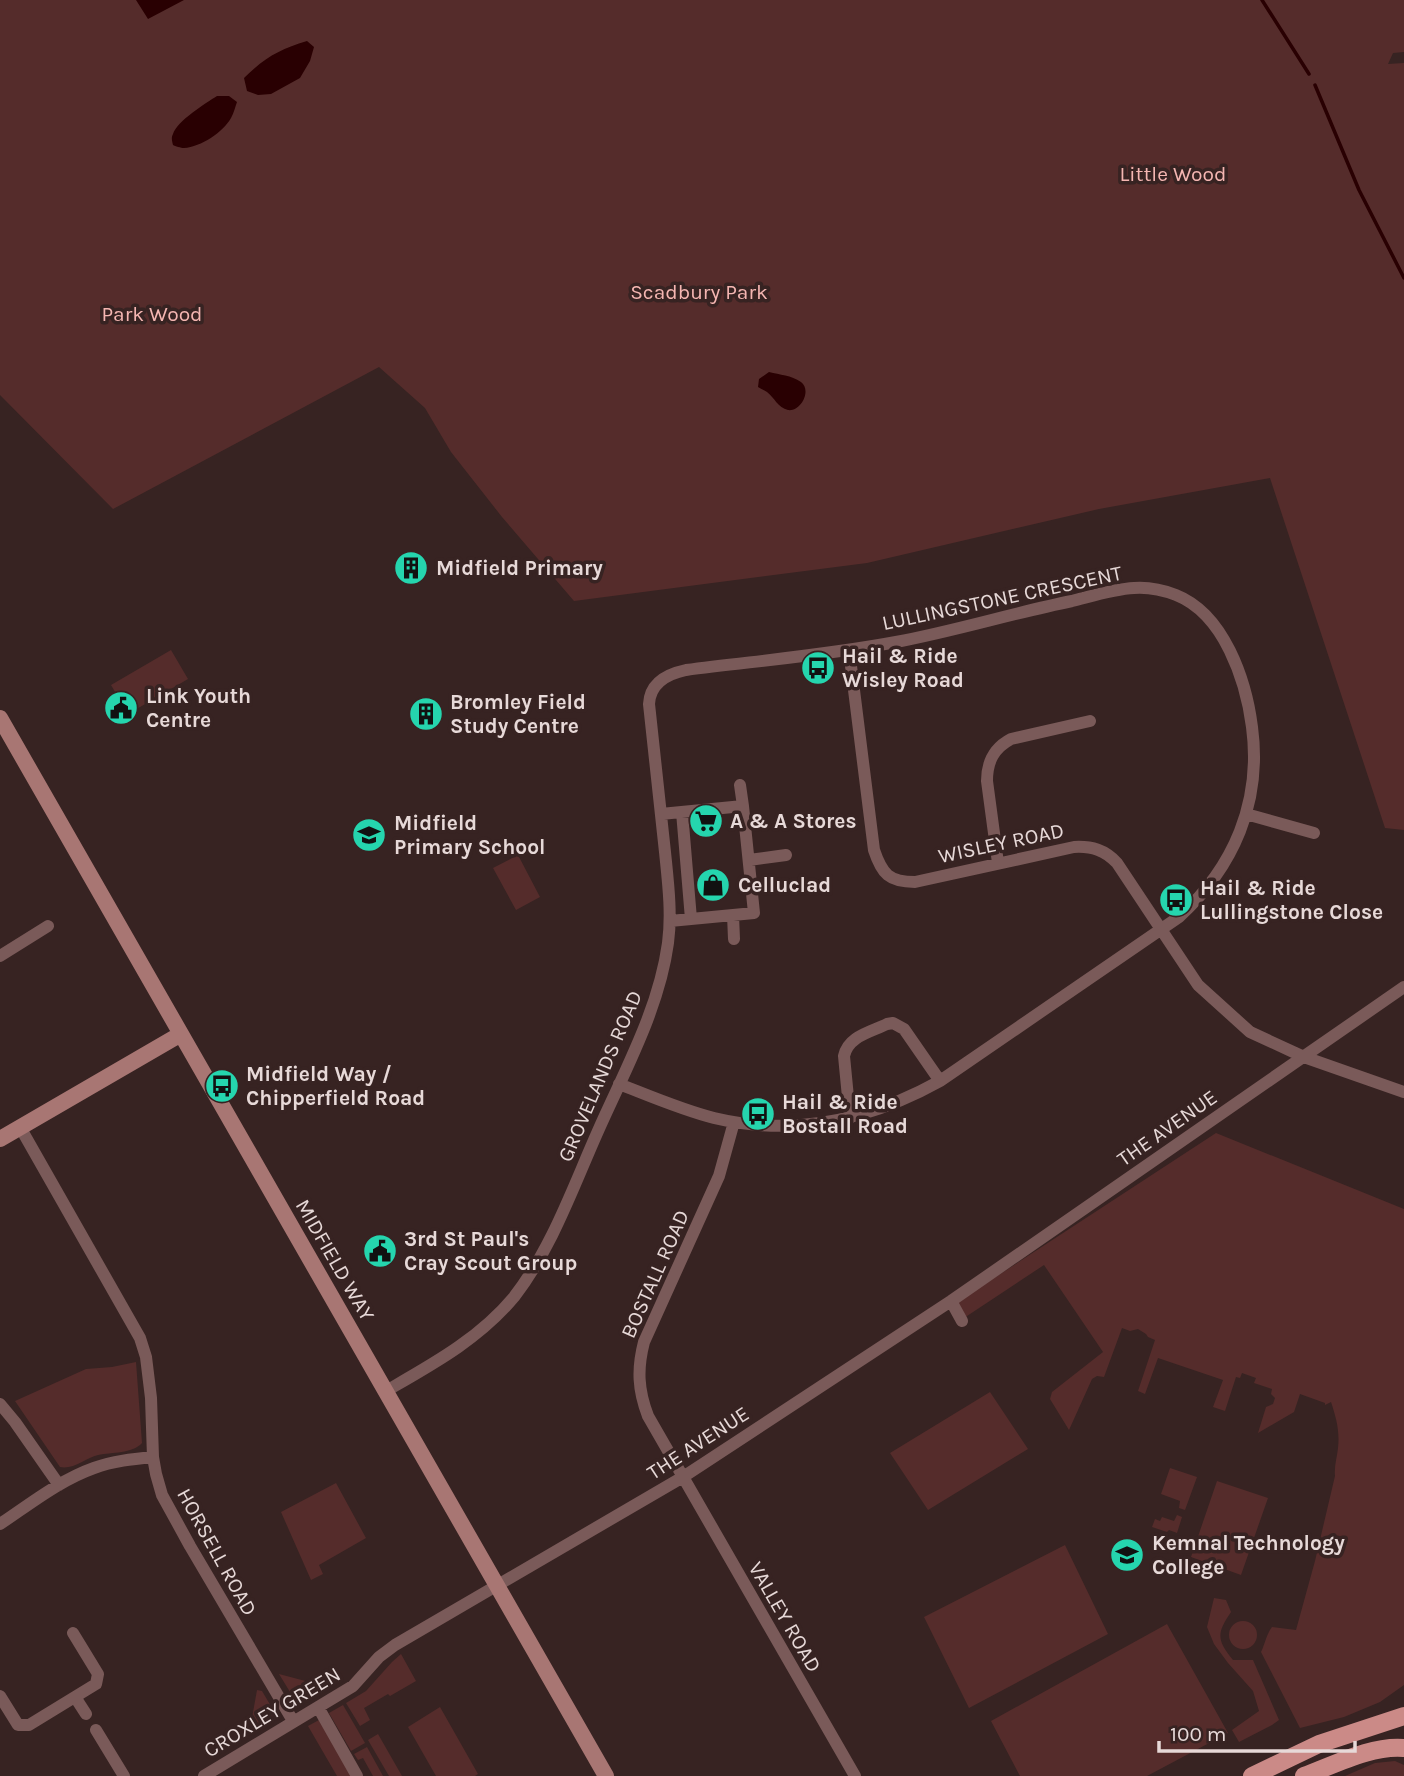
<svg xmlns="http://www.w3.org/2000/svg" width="1404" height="1776" font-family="Karla,sans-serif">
<rect width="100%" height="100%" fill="#372322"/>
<!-- green -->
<path fill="#552c2b" d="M0 0H1404V52L1393 53 1388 64 1404 63V830L1385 828 1270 478 1099 509 867 563 574 601 502 517 451 452 425 408 379 367 113 509 0 395Z
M171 650 188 679 128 714 111 685Z
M518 855 540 897 516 910 493 868Z
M1216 1133 1404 1209V1685L1380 1702 1344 1717 1300 1728 1261 1652C1265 1644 1266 1635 1272 1627L1296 1630 1315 1561 1335 1476C1334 1466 1337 1458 1338 1448 1340 1431 1336 1417 1331 1402L1325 1405V1403L1300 1394 1294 1412 1258 1433 1266 1407 1273 1404 1275 1398 1271 1394 1272 1389 1254 1383 1256 1378 1242 1373 1240 1378 1236 1377 1225 1411 1213 1407 1223 1380 1158 1358 1145 1394 1138 1391 1155 1340 1148 1337 1146 1334 1138 1329 1130 1331 1122 1328 1104 1377 1097 1376 1092 1379 1069 1430 1050 1399 1052 1392 1103 1352 1044 1265 964 1318 956 1303Z
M136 1362 142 1443C132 1454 112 1452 98 1455 86 1458 73 1470 60 1467L15 1401 86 1369 112 1367Z
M990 1392 1028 1449 928 1510 890 1453Z
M1170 1468 1197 1477 1185 1510 1179 1508 1180 1501 1161 1494Z
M1217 1481 1268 1498 1241 1575 1191 1557Z
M336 1483 366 1538 319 1565 323 1574 311 1580 281 1512Z
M1177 1515 1182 1517 1177 1533 1169 1530 1167 1532 1152 1527 1155 1519 1160 1521 1162 1517 1174 1521Z
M1065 1545 1108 1634 969 1708 924 1617Z
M1214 1598 1226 1600 1231 1612C1217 1633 1216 1639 1233 1660H1253L1279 1720 1272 1725 1239 1742 1232 1730 1259 1711 1253 1691 1228 1663 1214 1644 1207 1627Z
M1229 1635a14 14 0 1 1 28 0a14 14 0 1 1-28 0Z
M1167 1624 1228 1733 1147 1776H1020L991 1721Z
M401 1654 416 1681 390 1696 388 1694 364 1708 370 1720 360 1726 346 1703 366 1691 392 1662Z
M279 1674 328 1687 298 1705Z
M257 1690 262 1691 278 1718 257 1730 250 1729Z
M343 1705 365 1743 351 1751 329 1713Z
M440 1707 478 1774 475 1776H436L408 1727Z
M319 1720 351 1776H337L308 1726Z
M378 1734 402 1776H389L368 1740Z
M367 1747 383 1776H373L363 1758 358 1760 354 1754Z
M1395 1761 1404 1765V1776H1345L1375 1763Z"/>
<!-- water -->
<path fill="#290002" d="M136 0H184L148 19Z
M307 41 314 47 310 61 300 78 271 94 258 95 247 91 244 78C264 58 280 49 307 41Z
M217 96H229L237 102C235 107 234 113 231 118 223 132 201 147 184 148 181 148 175 146 173 145 172 140 171 138 173 134 177 121 206 103 217 96Z
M769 372C780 375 791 375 801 382 812 390 801 412 788 410 778 408 774 397 767 392 764 390 761 389 758 387L759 379Z"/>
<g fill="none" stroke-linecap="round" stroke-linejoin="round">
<!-- stream -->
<path stroke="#290002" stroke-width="3.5" d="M1262 0 1309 74
M1315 85 1359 190 1404 278"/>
<!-- street -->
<path stroke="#7a5a59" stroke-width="12" d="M849 650 874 850C882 874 889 882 915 882L1074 847C1092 846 1105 850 1117 863L1198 985 1250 1032 1304 1057 1404 1092
M682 812 691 919
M661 814 743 806 740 785
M1246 814 1314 833
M749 860 786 855
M998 863 987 781C987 761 994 748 1011 739L1090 721
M733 915 734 939
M670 921 754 913 743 806
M0 956 48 926
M850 1118 844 1056C848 1036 871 1032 887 1024L893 1023 904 1029 940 1081
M734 1122 719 1176 644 1342C637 1369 638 1390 648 1416L855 1776
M20 1127 140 1338 146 1357 151 1398 153 1457 156 1474 162 1495 190 1546 293 1721
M951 1301 962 1321
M386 1391C433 1364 479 1339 514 1297 552 1248 573 1187 598 1131 625 1070 659 1009 668 943 672 913 668 882 665 852 660 803 654 754 649 704 650 683 667 674 686 670 756 661 827 655 896 642 955 631 1013 613 1072 601 1092 596 1114 589 1134 588 1148 587 1163 590 1176 595 1224 614 1246 680 1252 727 1262 802 1234 867 1179 917L940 1081C870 1120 794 1137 714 1118 682 1110 650 1096 619 1084
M0 1404 15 1422 59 1485
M0 1524C30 1504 60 1480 94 1468 113 1461 133 1459 153 1457
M0 1696 18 1725H29L96 1684 98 1674 73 1633
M75 1697 86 1714
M318 1707 357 1776
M96 1730 124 1776
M204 1776 353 1686 379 1657 395 1645 683 1477 951 1301 1404 987"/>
<!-- secondary -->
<path stroke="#a87673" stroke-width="16" d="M0 718 606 1776
M0 1139 181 1034"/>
<!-- primary -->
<path stroke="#cb8a87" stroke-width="18" d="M1252 1776 1319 1744 1404 1716
M1304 1776C1334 1765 1372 1745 1404 1748"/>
</g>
<!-- icons -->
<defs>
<g id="building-disc" transform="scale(1.75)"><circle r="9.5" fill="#25d5ae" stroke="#372322"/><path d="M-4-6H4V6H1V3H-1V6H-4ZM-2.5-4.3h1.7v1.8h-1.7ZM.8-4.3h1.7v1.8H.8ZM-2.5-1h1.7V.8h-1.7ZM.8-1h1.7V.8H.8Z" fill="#111"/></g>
<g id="bus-disc" transform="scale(1.75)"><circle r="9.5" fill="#25d5ae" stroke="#372322"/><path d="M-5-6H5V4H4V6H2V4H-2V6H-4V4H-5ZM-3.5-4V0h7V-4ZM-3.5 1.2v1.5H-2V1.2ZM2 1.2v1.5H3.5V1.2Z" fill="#111"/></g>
<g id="civic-disc" transform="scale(1.75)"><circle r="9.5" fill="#25d5ae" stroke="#372322"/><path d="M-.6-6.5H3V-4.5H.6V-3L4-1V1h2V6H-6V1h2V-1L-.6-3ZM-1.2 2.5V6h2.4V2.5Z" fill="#111"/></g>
<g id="supermarket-disc" transform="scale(1.75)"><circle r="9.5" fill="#25d5ae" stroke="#372322"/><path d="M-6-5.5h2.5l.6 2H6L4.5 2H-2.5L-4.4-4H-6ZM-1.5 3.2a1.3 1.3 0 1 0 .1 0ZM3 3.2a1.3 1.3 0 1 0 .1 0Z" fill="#111"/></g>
<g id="school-disc" transform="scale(1.75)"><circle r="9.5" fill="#25d5ae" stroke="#372322"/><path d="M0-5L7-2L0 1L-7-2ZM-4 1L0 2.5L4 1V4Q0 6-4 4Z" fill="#111"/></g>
<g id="shop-disc" transform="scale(1.75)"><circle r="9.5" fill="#25d5ae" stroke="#372322"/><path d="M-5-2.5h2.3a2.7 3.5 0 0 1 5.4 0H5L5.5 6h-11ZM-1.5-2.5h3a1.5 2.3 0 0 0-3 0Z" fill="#111"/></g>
</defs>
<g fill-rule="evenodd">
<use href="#building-disc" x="411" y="568"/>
<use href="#bus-disc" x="818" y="668"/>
<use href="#civic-disc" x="121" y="708"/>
<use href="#building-disc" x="426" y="714"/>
<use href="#supermarket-disc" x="706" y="821"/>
<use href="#school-disc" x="369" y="835"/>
<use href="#shop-disc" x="713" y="885"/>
<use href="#bus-disc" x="1176" y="900"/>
<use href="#bus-disc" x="222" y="1086"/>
<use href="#bus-disc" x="758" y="1114"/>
<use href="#civic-disc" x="380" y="1251"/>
<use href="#school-disc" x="1127" y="1555"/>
</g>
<g text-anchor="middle" stroke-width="7" stroke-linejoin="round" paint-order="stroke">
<!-- park labels -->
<g font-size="21" fill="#f5b6b2" stroke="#372322">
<text x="1173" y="181">Little Wood</text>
<text x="699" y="299">Scadbury Park</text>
<text x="152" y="321">Park Wood</text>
</g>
<!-- poi labels -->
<g font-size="21" font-weight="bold" fill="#e7d9d8" stroke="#372322" text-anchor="start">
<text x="436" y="575">Midfield Primary</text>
<text x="842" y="663">Hail &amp; Ride<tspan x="842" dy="24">Wisley Road</tspan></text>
<text x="146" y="703">Link Youth<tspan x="146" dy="24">Centre</tspan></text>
<text x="450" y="709">Bromley Field<tspan x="450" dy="24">Study Centre</tspan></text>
<text x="730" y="828">A &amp; A Stores</text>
<text x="394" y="830">Midfield<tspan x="394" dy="24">Primary School</tspan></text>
<text x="738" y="892">Celluclad</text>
<text x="1200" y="895">Hail &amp; Ride<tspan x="1200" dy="24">Lullingstone Close</tspan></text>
<text x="246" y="1081">Midfield Way /<tspan x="246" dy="24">Chipperfield Road</tspan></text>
<text x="782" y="1109">Hail &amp; Ride<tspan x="782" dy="24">Bostall Road</tspan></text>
<text x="404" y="1246">3rd St Paul's<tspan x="404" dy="24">Cray Scout Group</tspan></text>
<text x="1152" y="1550">Kemnal Technology<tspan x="1152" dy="24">College</tspan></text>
</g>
<!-- street labels -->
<g font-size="21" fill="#e7d9d8" stroke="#372322">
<text transform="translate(1002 598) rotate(-12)" y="7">LULLINGSTONE CRESCENT</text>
<text transform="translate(1001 843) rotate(-12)" y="7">WISLEY ROAD</text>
<text transform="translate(600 1076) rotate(-67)" y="7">GROVELANDS ROAD</text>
<text transform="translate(1167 1128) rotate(-35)" y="7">THE AVENUE</text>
<text transform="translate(335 1260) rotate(60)" y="7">MIDFIELD WAY</text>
<text transform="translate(655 1274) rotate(-66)" y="7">BOSTALL ROAD</text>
<text transform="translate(698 1443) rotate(-33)" y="7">THE AVENUE</text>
<text transform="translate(217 1552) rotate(61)" y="7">HORSELL ROAD</text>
<text transform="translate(785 1617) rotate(60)" y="7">VALLEY ROAD</text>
<text transform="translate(272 1712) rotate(-31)" y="7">CROXLEY GREEN</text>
</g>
</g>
<!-- scale -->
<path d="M1159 1741v10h196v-10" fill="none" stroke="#e7d9d8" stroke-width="3.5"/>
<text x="1170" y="1741" font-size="21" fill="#e7d9d8" stroke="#372322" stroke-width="5" paint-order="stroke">100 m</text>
</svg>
